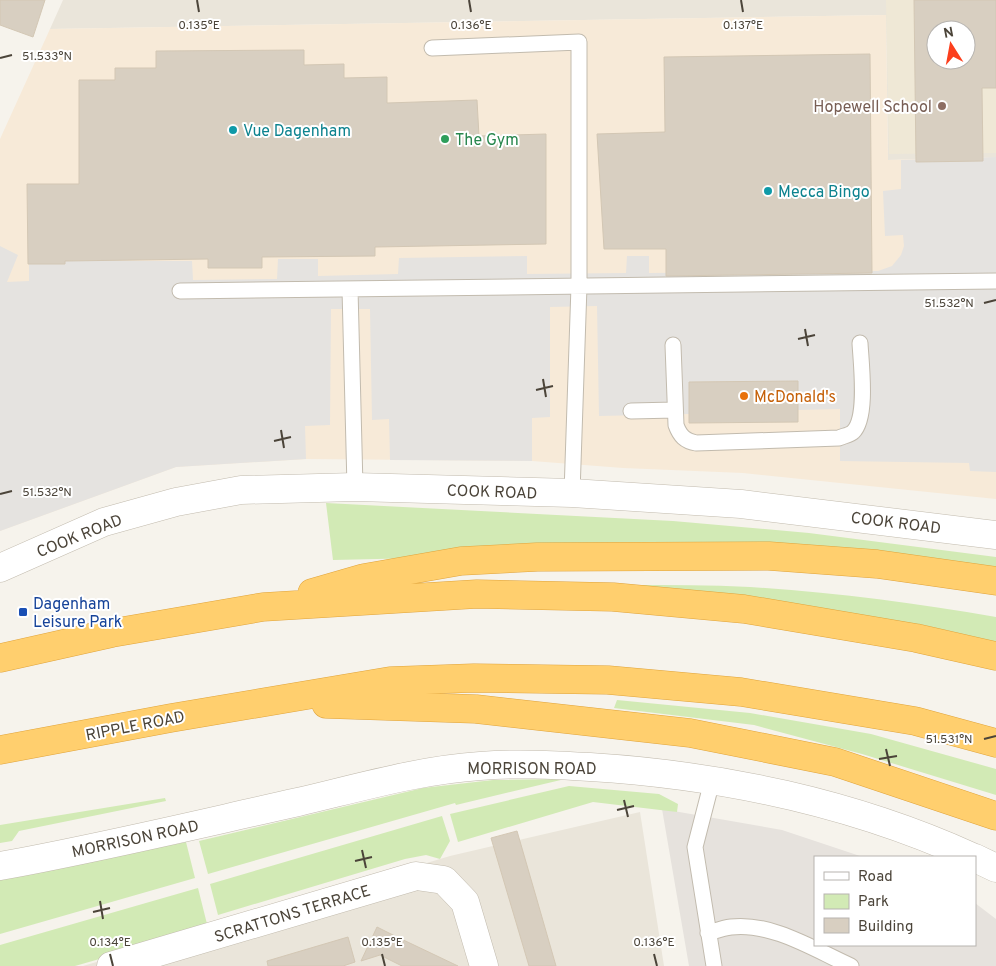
<svg xmlns="http://www.w3.org/2000/svg" width="996" height="966" font-family="Overpass,sans-serif">
<rect width="100%" height="100%" fill="#f6f3ec"/>
<!-- residential -->
<path fill="#eae5da" fill-rule="evenodd" d="M63 0H996V157L888 160 886 15 50 29ZM936 30H966V60H936Z
M640 812 664 966H83L450 856Z"/>
<!-- commercial -->
<path fill="#f7ead8" d="M886 15 888 160 996 157V499L743 473 623 468 532 461 306 459 176 467 0 531V139L50 29Z"/>
<!-- industrial -->
<path fill="#e6e2dd" d="M662 809 782 830 863 857H815V945H975V903L996 919V966H689Z"/>
<!-- education -->
<path fill="#efe8d6" fill-rule="evenodd" d="M886 0H996V153L889 154ZM936 30H966V60H936Z"/>
<!-- green -->
<path fill="#d2eab5" d="M326 503 673 521 809 533 996 557V577L682 552 333 560Z
M631 585C671 585 710 585 750 587 832 592 914 603 996 617V642L923 625 761 602 632 593Z
M617 700 750 713 871 734 996 769V795L862 754 754 725 614 708Z
M565 779 456 805 455 803 208 874 199 841 423 788 493 780Z
M569 786 659 794 678 804 677 812 593 802 458 842 450 814Z
M165 798 166 801 19 831 12 841 0 843V825Z
M442 816 450 841 440 859 426 855 405 859 218 915 210 884Z
M186 842 195 878 0 934V879Z
M198 888 208 928 75 966H0V945Z"/>
<!-- parking -->
<path fill="#e5e3e0" d="M996 157V472L970 471 969 463 840 461V409L798 410V381L689 382V414L599 416 597 306 550 307V417L532 418V461L390 460 389 419 372 420 370 309H331L330 425 305 426 306 459 176 467 0 531V246L18 255 7 282 29 281V261H192L193 280 277 279 278 259H318V276L398 274 399 258 527 256V274L626 273 627 256H649V273L878 271 892 266 901 255 904 246 903 235 885 236 883 191 901 189V160Z"/>
<!-- building -->
<path fill="#d8cfc1" stroke="#d3c7b4" fill-rule="evenodd" d="M0 0H45L33 37 0 25Z
M914 0H996V88H982L983 161 916 162ZM936 30H966V60H936Z
M304 50V65L344 64V78L387 77V103L477 100 479 136 546 134V244L375 247V256L262 257V268H208V259L65 261V264H28L27 184H79V80H115V68H156V51Z
M870 54 872 273 666 276V249H604L597 134 665 132 664 57Z
M798 381V422L689 423V382Z
M517 831 537 900 556 966H529L491 838Z
M377 927 395 936 458 966H402L380 955 361 961Z
M348 937 355 962 343 966H268L267 961Z"/>
<g fill="none" stroke-linecap="round" stroke-linejoin="round">
<!-- lane casing -->
<g stroke="#c2bbae" stroke-width="17">
<path id="lane" d="M432 48 579 42V286L572 493
M350 289 355 487
M180 291 996 281
M673 345 676 425C680 436 685 441 696 443L839 438C843 436 850 435 853 432 868 418 861 363 860 343
M631 411 675 410
M712 781 695 847 714 966
M708 933C715 931 723 928 731 927 772 922 815 950 851 966"/>
</g>
<!-- street casing -->
<g stroke="#c2bbae" stroke-width="29">
<path id="street" d="M0 568 104 522 176 502 241 490 355 487 572 493 741 504 996 535
M975 858 996 868
M0 866C100 848 199 824 298 802 358 788 419 770 480 766 516 763 554 765 590 767 720 775 853 803 972 857
M111 966 416 876 444 880 465 902 484 966"/>
</g>
<!-- highway casing -->
<g stroke="#e0a43c" stroke-width="29">
<path id="highway" d="M312 593 364 578 461 561 537 557 769 556 877 564 996 581
M0 658 112 633 263 607 477 594 613 597 744 609 916 638 996 656
M326 704 476 709 690 733 835 762 996 816
M0 750 171 718 390 681 474 678 608 680 741 692 915 721 996 743"/>
</g>
<!-- lane -->
<use href="#lane" stroke="#fff" stroke-width="15"/>
<!-- street -->
<use href="#street" stroke="#fff" stroke-width="28"/>
<!-- highway -->
<use href="#highway" stroke="#ffcf6e" stroke-width="28"/>
</g>
<!-- ticks -->
<path fill="none" stroke="#4b4439" stroke-width="2" d="M197 0 199 12M469 0 471 12M741 0 743 12M0 58 12 55M984 303 996 300M805 329 808 346M798 339 815 335M543 379 546 397M536 390 553 386M281 430 284 448M274 441 291 437M0 494 12 491M984 739 996 736M886 749 890 766M879 759 897 756M624 800 628 817M617 810 634 806M362 850 366 868M355 861 372 857M100 901 103 919M93 912 110 908M110 954 113 966M382 954 385 966M654 954 657 966"/>
<!-- markers -->
<circle fill="#8d6e63" stroke="#fff" stroke-width="2" cx="942" cy="106" r="5"/>
<g fill="#0f9aa8" stroke="#fff" stroke-width="2">
<circle cx="233" cy="130" r="5"/>
<circle cx="768" cy="191" r="5"/>
</g>
<circle fill="#2e9e5b" stroke="#fff" stroke-width="2" cx="445" cy="139" r="5"/>
<circle fill="#e8710a" stroke="#fff" stroke-width="2" cx="744" cy="396" r="5"/>
<rect fill="#1a4fb4" stroke="#fff" stroke-width="2" x="18" y="607" width="10" height="10" rx="2.5"/>
<g text-anchor="middle" stroke-width="4" stroke-linejoin="round" paint-order="stroke">
<!-- education labels -->
<g font-size="16" fill="#785e54" stroke="#fff" text-anchor="end">
<text x="932" y="112">Hopewell School</text>
</g>
<!-- culture labels -->
<g font-size="16" fill="#0d838f" stroke="#fff" text-anchor="start">
<text x="243" y="136">Vue Dagenham</text>
<text x="778" y="197">Mecca Bingo</text>
</g>
<!-- leisure labels -->
<g font-size="16" fill="#27864d" stroke="#fff" text-anchor="start">
<text x="455" y="145">The Gym</text>
</g>
<!-- food labels -->
<g font-size="16" fill="#c56008" stroke="#fff" text-anchor="start">
<text x="754" y="402">McDonald's</text>
</g>
<!-- street labels -->
<g font-size="16" fill="#4b4439" stroke="#fff">
<text transform="translate(492 491) rotate(2)" y="6">COOK ROAD</text>
<text transform="translate(896 522) rotate(7)" y="6">COOK ROAD</text>
<text transform="translate(79 535) rotate(-22)" y="6">COOK ROAD</text>
<text transform="translate(135 725) rotate(-11)" y="6">RIPPLE ROAD</text>
<text x="532" y="774">MORRISON ROAD</text>
<text transform="translate(135 838) rotate(-12)" y="6">MORRISON ROAD</text>
<text transform="translate(292 913) rotate(-17)" y="6">SCRATTONS TERRACE</text>
</g>
<!-- transit labels -->
<g font-size="16" fill="#164399" stroke="#fff" text-anchor="start">
<text x="33" y="609">Dagenham<tspan x="33" dy="18">Leisure Park</tspan></text>
</g>
</g>
<g font-size="12" text-anchor="middle" fill="#4b4439" stroke="#fff" stroke-width="4" stroke-linejoin="round" paint-order="stroke">
<text x="199" y="29">0.135°E</text>
<text x="471" y="29">0.136°E</text>
<text x="743" y="29">0.137°E</text>
<text x="47" y="60">51.533°N</text>
<text x="949" y="307">51.532°N</text>
<text x="47" y="496">51.532°N</text>
<text x="949" y="743">51.531°N</text>
<text x="110" y="946">0.134°E</text>
<text x="382" y="946">0.135°E</text>
<text x="654" y="946">0.136°E</text>
</g>
<!-- legend -->
<rect x="814" y="856" width="162" height="90" fill="#ffffff" stroke="#b7b4b0"/>
<rect x="824" y="872" width="25" height="8" fill="#ffffff" stroke="#b7b4b0"/>
<text x="858" y="881" font-size="15" fill="#4b4439">Road</text>
<rect x="824" y="894" width="25" height="15" fill="#d2eab5" stroke="#b7b4b0"/>
<text x="858" y="906" font-size="15" fill="#4b4439">Park</text>
<rect x="824" y="918" width="25" height="15" fill="#d8cfc1" stroke="#b7b4b0"/>
<text x="858" y="931" font-size="15" fill="#4b4439">Building</text>
<!-- north arrow -->
<g transform="translate(951 45) rotate(349)"><circle r="24" fill="#ffffff" stroke="#b7b4b0"/>
<path d="M0-4L9 19L0 12L-9 19Z" fill="#fc3f1d"/>
<text y="-8" font-size="14" font-weight="bold" text-anchor="middle" fill="#4b4439">N</text>
</g>
</svg>
